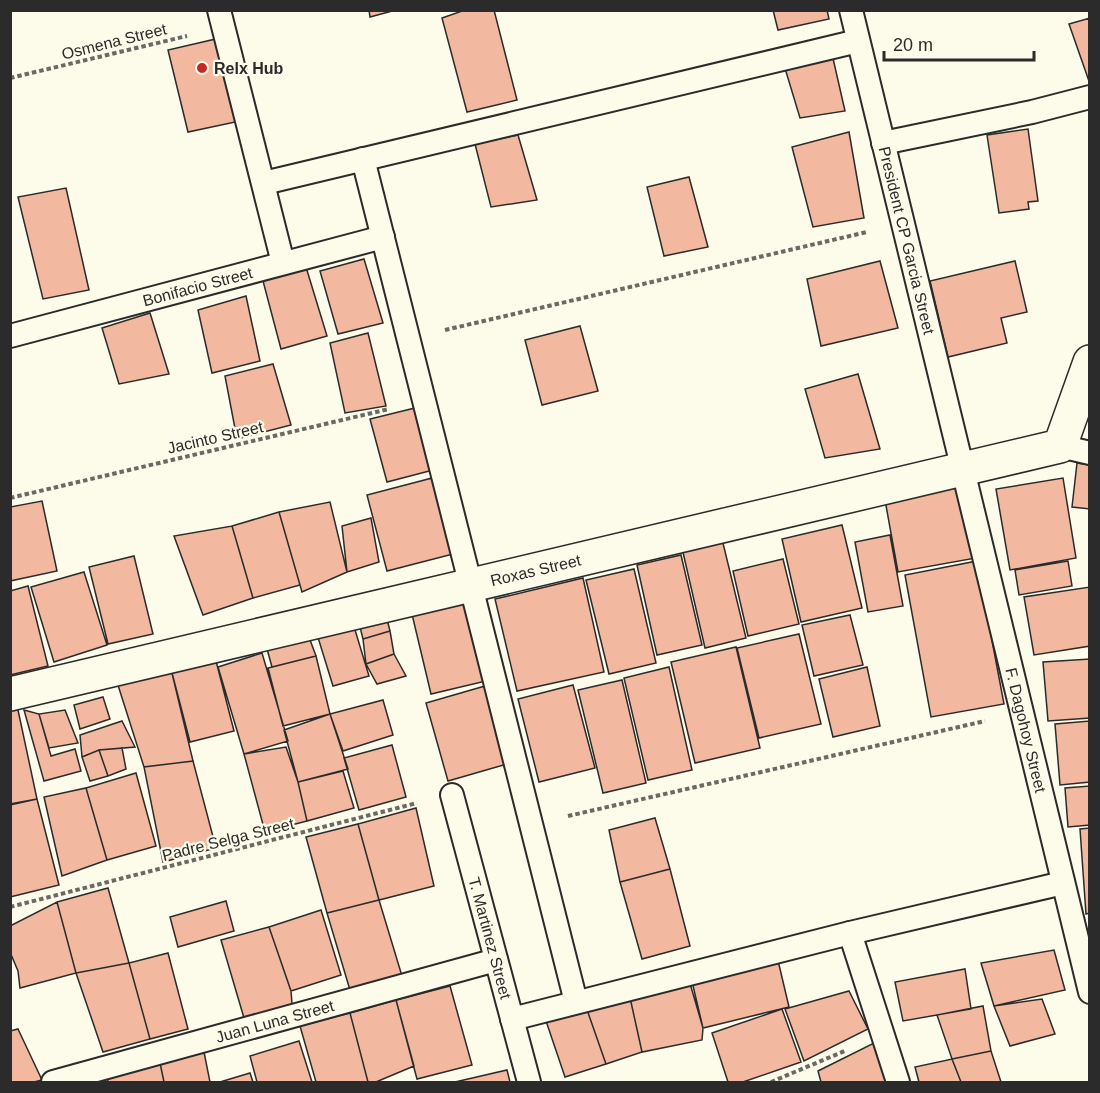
<svg xmlns="http://www.w3.org/2000/svg" width="1100" height="1093" font-family="Arial,sans-serif">
<rect width="100%" height="100%" fill="#fdfbea"/>
<!-- building -->
<path fill="#f2b8a0" stroke="#2b2b2b" stroke-width="1.5" d="M369 10H396L370 17Z
M465 10H494L517 100 467 112 442 18Z
M773 10H827L829 19 778 30Z
M1090 18V84L1069 24Z
M220 38 240 121 188 132 168 50Z
M832 54 845 111 800 118 784 65Z
M1028 129 1038 201 1028 202 1029 209 999 213 987 135Z
M849 132 864 218 813 227 792 147Z
M518 135 537 200 491 207 475 144Z
M689 177 708 247 664 256 647 187Z
M66 188 89 290 43 299 18 197Z
M364 259 383 323 338 334 320 271Z
M880 261 898 328 821 346 807 279Z
M1015 261 1027 312 1001 318 1007 343 948 357 930 281Z
M306 267 327 336 281 349 263 281Z
M246 296 260 361 212 373 198 310Z
M150 313 169 374 119 384 102 328Z
M580 326 598 391 542 405 525 340Z
M368 333 386 406 345 413 330 343Z
M273 364 291 425 237 439 225 376Z
M858 374 880 449 825 458 805 389Z
M415 408 437 469 387 482 370 419Z
M1077 463 1090 465V509L1072 507Z
M436 477 457 553 387 571 367 495Z
M1063 478 1076 558 1010 570 996 489Z
M962 486 976 558 898 572 885 500Z
M42 501 57 571 10 581V507Z
M330 502 347 572 302 592 279 512Z
M279 512 300 585 253 598 232 526Z
M371 518 379 562 347 572 342 526Z
M842 525 862 608 801 622 782 539Z
M232 526 253 598 203 615 174 536Z
M890 535 903 606 868 612 855 542Z
M722 539 746 638 705 648 682 548Z
M681 555 702 645 657 655 637 565Z
M134 556 153 634 108 644 89 567Z
M783 559 799 624 748 636 733 571Z
M977 561 1004 704 931 717 905 575Z
M1068 561 1072 586 1019 595 1015 570Z
M634 569 656 663 609 674 586 580Z
M84 572 107 645 54 662 31 587Z
M583 578 604 672 517 691 495 599Z
M28 586 48 666 10 675V591Z
M1090 587V646L1034 655 1024 597Z
M466 597 486 681 431 694 411 610Z
M386 615 390 631 363 639 358 619Z
M850 615 863 665 814 676 802 625Z
M352 620 369 676 333 686 316 631Z
M306 629 316 656 272 667 264 638Z
M390 631 394 654 366 664 363 639Z
M799 634 821 724 759 738 737 648Z
M736 647 760 748 695 763 671 662Z
M262 653 288 741 244 754 218 667Z
M394 654 406 676 377 684 366 664Z
M316 656 330 714 283 726 268 668Z
M215 657 234 731 190 742 171 669Z
M1090 659V718L1048 721 1043 662Z
M669 667 692 770 648 780 624 678Z
M867 667 880 726 833 737 819 679Z
M171 669 193 761 144 767 117 682Z
M622 680 646 783 603 793 578 690Z
M573 685 595 768 539 782 518 699Z
M485 686 507 764 448 781 426 703Z
M103 697 110 719 80 729 74 705Z
M383 700 393 735 343 751 330 714Z
M18 710 37 799 10 804V711Z
M24 710 39 714 51 756 75 749 81 771 44 781Z
M65 710 78 743 49 748 39 714Z
M330 714 348 769 298 782 284 730Z
M122 721 135 747 99 750 82 757 80 735Z
M1090 721V782L1060 785 1055 724Z
M392 745 406 797 359 810 344 758Z
M286 747 298 782 307 821 265 832 244 754Z
M122 748 126 769 108 776 99 750Z
M99 750 108 776 90 781 82 757Z
M193 761 216 848 163 862 144 767Z
M343 771 354 808 307 821 298 782Z
M136 773 156 846 107 860 86 788Z
M1090 786V825L1068 827 1065 788Z
M86 788 107 860 62 876 44 797Z
M37 799 59 885 10 897V805Z
M416 808 434 886 379 900 358 824Z
M655 818 670 869 620 882 609 830Z
M358 824 379 900 327 913 306 837Z
M1090 828V913L1086 914 1080 829Z
M670 869 690 946 642 959 620 882Z
M108 888 129 963 76 973 57 902Z
M379 900 402 976 350 990 327 913Z
M226 901 234 931 178 947 170 917Z
M57 902 76 973 20 988 18 971 10 952V926Z
M321 910 341 975 291 991 269 927Z
M269 927 291 991 292 1004 244 1018 221 940Z
M1054 950 1065 990 994 1006 981 963Z
M776 952 789 1007 703 1028 690 973Z
M168 953 188 1029 150 1039 129 963Z
M129 963 150 1039 103 1052 76 973Z
M965 969 971 1009 903 1021 895 982Z
M689 980 703 1028 702 1040 642 1052 629 993Z
M450 986 472 1065 417 1079 396 1000Z
M849 991 868 1029 804 1061 785 1009Z
M629 993 642 1052 606 1064 585 1004Z
M1042 999 1055 1034 1010 1046 994 1006Z
M396 1000 414 1066 376 1082H368L350 1013Z
M585 1004 606 1064 565 1077 545 1018Z
M983 1006 991 1051 952 1059 937 1015Z
M782 1009 801 1062 743 1082H728L712 1033Z
M350 1013 368 1082H316L300 1026Z
M18 1029 42 1080 34 1082H10V1031Z
M299 1041 312 1082H257L250 1056Z
M876 1042 887 1082H821L818 1071Z
M991 1051 1001 1082H961L952 1059Z
M204 1052 210 1082H164L160 1063Z
M952 1059 961 1082H919L915 1067Z
M160 1063 164 1082H108L105 1071Z
M507 1070 510 1082H455Z
M250 1073 253 1082H220Z"/>
<g fill="none" stroke-linecap="round" stroke-linejoin="round">
<!-- service casing -->
<g stroke="#2b2b2b" stroke-width="26">
<g id="service">
<path d="M219 10 283 263"/>
<path id="s1" d="M851 10 1090 992"/>
<path d="M883 143 1032 112 1090 97"/>
<path d="M363 159 576 1002"/>
<path d="M264 183 858 41"/>
<path id="s2" d="M10 336 383 237"/>
<path d="M1060 446 1090 453"/>
<path id="s3" d="M452 795 529 1082"/>
<path d="M850 933 898 1082"/>
<path d="M512 1019 850 933 1063 883"/>
<path id="s4" d="M53 1082 496 960"/>
</g>
</g>
<!-- minor casing -->
<g stroke="#2b2b2b" stroke-width="36">
<g id="minor">
<path id="s5" d="M10 694 1060 446 1090 362"/>
</g>
</g>
<!-- path -->
<path stroke="#6a6964" stroke-width="4" stroke-dasharray="4.5 3" stroke-linecap="butt" d="M10 78 187 36
M445 330 867 232
M10 498 389 409
M568 816 985 721
M10 907 417 803
M771 1082 847 1050"/>
<!-- service -->
<use href="#service" stroke="#fdfbea" stroke-width="22"/>
<!-- minor -->
<use href="#minor" stroke="#fdfbea" stroke-width="33"/>
</g>
<!-- markers -->
<circle fill="#c62828" stroke="#fdfbea" stroke-width="2" cx="202" cy="68" r="6"/>
<g text-anchor="middle" stroke-width="4.5" stroke-linejoin="round" paint-order="stroke">
<!-- street labels -->
<g font-size="16" fill="#2b2b2b" stroke="#fdfbea">
<text transform="translate(114 41) rotate(-14)" y="6">Osmena Street</text>
<text dy="6" stroke="none"><textPath href="#s1" startOffset="237">President CP Garcia Street</textPath></text>
<text dy="6" stroke="none"><textPath href="#s2" startOffset="194">Bonifacio Street</textPath></text>
<text transform="translate(215 437) rotate(-13)" y="6">Jacinto Street</text>
<text dy="6" stroke="none"><textPath href="#s5" startOffset="540">Roxas Street</textPath></text>
<text dy="6" stroke="none"><textPath href="#s1" startOffset="741">F. Dagohoy Street</textPath></text>
<text transform="translate(228 839) rotate(-14)" y="6">Padre Selga Street</text>
<text dy="6" stroke="none"><textPath href="#s3" startOffset="148">T. Martinez Street</textPath></text>
<text dy="6" stroke="none"><textPath href="#s4" startOffset="230">Juan Luna Street</textPath></text>
</g>
<!-- poi labels -->
<g font-size="16" font-weight="bold" fill="#2b2b2b" stroke="#fdfbea" text-anchor="start">
<text x="214" y="74">Relx Hub</text>
</g>
</g>
<!-- border -->
<rect width="1100" height="1093" fill="none" stroke="#2b2b2b" stroke-width="24"/>
<!-- scale -->
<path d="M884 51v9h150v-9" fill="none" stroke="#2b2b2b" stroke-width="3"/>
<text x="893" y="51" font-size="18" fill="#2b2b2b" stroke="#fdfbea" stroke-width="4.5" paint-order="stroke">20 m</text>
</svg>
